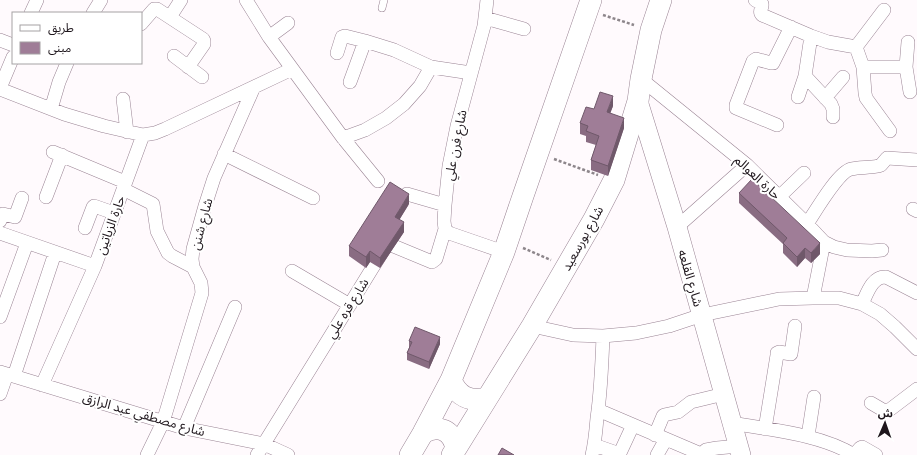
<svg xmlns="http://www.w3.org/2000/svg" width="917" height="455" font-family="'Open Sans','Noto Sans Arabic',sans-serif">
<rect width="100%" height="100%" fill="#fffafd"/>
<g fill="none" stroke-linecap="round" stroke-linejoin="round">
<!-- service casing -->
<g stroke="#9a8494" stroke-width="8">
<path id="service" d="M382 8 384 0"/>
</g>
<!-- minor casing -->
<g stroke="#9a8494" stroke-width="14">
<path id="minor" d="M246 0 269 37 343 138 378 181
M487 0 486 9 484 26 457 126 449 166 445 205 444 221 445 229 449 233 504 252
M755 0 762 4C763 8 758 11 762 15L811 36 828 42 856 47
M884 10 856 47 863 67 865 93 866 98 890 131
M31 13 37 0
M93 13 101 0
M170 17 181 0
M485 18 524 29
M141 24 154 9H157L203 39 204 41V44L188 67
M269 37 288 23
M0 40 13 45
M908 42 906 67 910 92
M337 53 342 37 345 36 365 41 394 50 431 67 471 73
M174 56 202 77
M863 67H906
M805 76 831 104 833 109V117
M641 79 747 165 807 224 824 242 834 247 847 250 872 251 882 250
M350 82 365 41
M0 88 13 57
M0 89 64 114 104 126 143 135 155 133 165 129 292 69
M798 97 805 76 811 36
M825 98 843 77
M123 99 127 132
M51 109 59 82 67 63
M777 125 736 108V105L753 61 756 59 771 63H773L791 27
M343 138 365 130 386 118 404 104 420 86 431 67
M53 152 125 182
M224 154 313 198
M123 189 153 204 157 231 168 253 172 256 193 267
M407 194 445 205
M46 197 62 155
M779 197 804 173
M913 209 917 211
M0 221 2 215 3 214 15 217 22 198
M807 224C815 212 838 172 851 169 860 167 869 168 878 166L881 165 887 158 917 160
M677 227 747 165
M85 228 93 207 94 206 114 213
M0 233 95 266 143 135
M292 271 350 305
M813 298 824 242
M862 304C867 294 872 276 886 277L917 293
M0 317 27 243
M532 326 573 335 603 336 636 333 669 326 702 315 779 299 813 298H839L862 304 880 314 895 327 917 349
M0 372 184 428 264 444 288 455
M14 376 55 253
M42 385 95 266
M0 394 7 374
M871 403 883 410 888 411 917 389
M598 410 701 454
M732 423C770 430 820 434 854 455L860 448 862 447 876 455
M184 428 235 307
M765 429 777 355V353L779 352 791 354 795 326
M655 435 663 416 664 415 678 412 691 402 724 394
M808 436 814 397
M594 445 617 453H620L633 425
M147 455 163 422 202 293 201 283 193 267 192 259 193 249 205 206 214 178 254 87
M257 455 386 246 391 245 432 262 436 259 445 229
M592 455C595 443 596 430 597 418 601 391 602 363 603 336
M657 455 666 439
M700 455 706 450 717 448 739 446"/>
</g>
<!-- secondary casing -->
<g stroke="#9a8494" stroke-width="20">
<path id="secondary" d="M638 101 677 227 741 455"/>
</g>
<!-- primary casing -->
<g stroke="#9a8494" stroke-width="22">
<path id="primary" d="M451 380C458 397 470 402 487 398
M423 433C439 424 452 430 456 448
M410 455 423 433 451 380 504 252 523 196 591 0
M452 455 532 326 594 219 614 180 638 101 641 79 651 30 661 0"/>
</g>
<!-- path -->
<path stroke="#8d868b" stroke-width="2.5" stroke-dasharray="3 2" stroke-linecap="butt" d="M603 15 634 25
M554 159 598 175
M523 248 551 260"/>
<!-- service -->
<use href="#service" stroke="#fff" stroke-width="7"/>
<!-- minor -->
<use href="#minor" stroke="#fff" stroke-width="13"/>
<!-- secondary -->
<use href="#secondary" stroke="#fff" stroke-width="19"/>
<!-- primary -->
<use href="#primary" stroke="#fff" stroke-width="21"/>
</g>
<!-- wall -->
<path fill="#896c82" d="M613 106 610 113 624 128 608 176 591 170V160L596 145 586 142V136L580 134V123Z
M739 193 820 254 811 263 805 258 797 267 783 253V244L739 203Z
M409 204 399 220 404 232 380 268 370 262 366 268 349 256V246Z
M409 341 440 344 429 369 407 360V353L409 348Z"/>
<!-- shaded-wall -->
<path fill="#6f586a" d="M613 96V106L607 122V112Z
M624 118V128L608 176V166Z
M409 194V204L395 227V217Z
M404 222V232L380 268V258Z
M820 243V254L811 263V253Z
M805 248V258L797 267V257Z
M370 251V262L366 268V257Z
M440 337V344L429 369V362Z"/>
<!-- building -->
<path fill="#9f7d97" stroke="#6f586a" d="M600 92 613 96 607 112 624 118 608 166 591 160 599 136 586 131 588 126 580 123 586 107 594 109Z
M752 179 820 243 811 253 805 248 797 257 783 243 787 238 739 193Z
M390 182 409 194 395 217 404 222 380 258 370 251 366 257 349 246Z
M415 327 440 337 429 362 407 353 412 342 409 341Z
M502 448 514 455H498Z"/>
<g text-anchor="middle" stroke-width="4" stroke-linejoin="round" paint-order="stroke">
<!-- street labels -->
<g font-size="13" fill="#1e161c" stroke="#fff">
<text transform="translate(455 145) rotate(-79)" y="5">شارع فرن علي</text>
<text transform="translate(758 177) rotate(43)" y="5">حارة العوالم</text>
<text transform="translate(201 224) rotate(-75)" y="5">شارع شنن</text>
<text transform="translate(110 225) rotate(-70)" y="5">حارة الزياتين</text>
<text transform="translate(582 238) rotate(-61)" y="5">شارع بورسعيد</text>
<text transform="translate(691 278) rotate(74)" y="5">شارع القلعه</text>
<text transform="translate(347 308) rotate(-58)" y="5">شارع قره علي</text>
<text transform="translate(144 414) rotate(16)" y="5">شارع مصطفي عبد الرازق</text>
</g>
</g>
<!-- legend -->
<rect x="12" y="12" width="130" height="52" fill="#ffffff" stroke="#a5a2a4"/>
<rect x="20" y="25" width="20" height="6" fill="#ffffff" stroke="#a5a2a4"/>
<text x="48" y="32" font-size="12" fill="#1e161c">طريق</text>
<rect x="20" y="42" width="20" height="12" fill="#9f7d97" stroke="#a5a2a4"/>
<text x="48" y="52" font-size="12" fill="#1e161c">مبنى</text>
<!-- north arrow -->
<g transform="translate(885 423) rotate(2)" stroke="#ffffff" stroke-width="3" paint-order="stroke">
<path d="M0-3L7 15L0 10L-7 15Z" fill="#1e161c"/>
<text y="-6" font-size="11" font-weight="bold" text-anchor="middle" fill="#1e161c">ش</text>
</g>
</svg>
